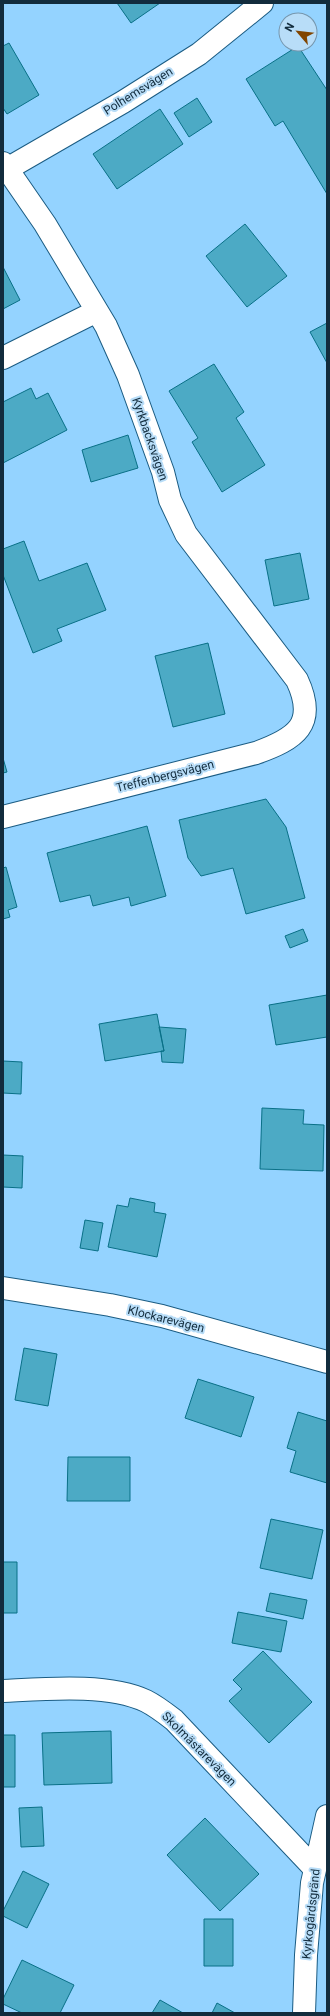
<svg xmlns="http://www.w3.org/2000/svg" width="330" height="2016" font-family="Roboto,sans-serif">
<rect width="100%" height="100%" fill="#94d3ff"/>
<!-- building -->
<path fill="#4caac5" stroke="#097087" d="M117 3H160L131 23Z
M9 43 39 95 7 114 3 108V46Z
M298 46 327 90V194L283 121 275 126 246 79Z
M197 98 212 122 189 137 174 113Z
M160 109 183 144 117 189 93 154Z
M245 224 287 276 247 307 206 256Z
M3 267 20 300 3 309Z
M327 323V363L310 332Z
M214 364 244 412 236 418 265 465 222 492 192 442 198 438 169 391Z
M31 388 36 399 48 393 67 430 3 463V402Z
M128 435 138 468 91 482 82 450Z
M24 541 39 581 87 563 106 610 57 629 62 641 33 653 3 575V549Z
M300 553 309 599 274 606 265 560Z
M208 643 225 714 173 727 155 656Z
M3 758 7 772 3 773Z
M266 799 286 827 305 898 246 914 233 868 201 876 188 858 179 820Z
M147 826 166 896 131 906 129 897 93 906 90 895 60 902 47 853Z
M6 867 17 907 8 910 10 917 3 919V868Z
M303 929 308 941 290 948 285 936Z
M327 995V1037L276 1045 269 1005Z
M157 1014 164 1051 105 1061 99 1024Z
M159 1027 186 1029 183 1063 162 1062 161 1051H164Z
M3 1061 22 1062 21 1094 3 1093Z
M262 1108 304 1110 303 1124 324 1125 323 1171 260 1169Z
M3 1155 23 1156 22 1188 3 1187Z
M130 1198 155 1203 154 1212 166 1214 157 1257 108 1247 117 1205 128 1207Z
M85 1220 103 1223 98 1251 80 1248Z
M24 1348 57 1354 48 1406 15 1400Z
M198 1379 254 1397 241 1437 185 1418Z
M298 1412 327 1421V1483L290 1472 296 1451 287 1448Z
M68 1457H130V1501H67Z
M271 1519 323 1530 312 1579 260 1568Z
M3 1562H17V1613H3Z
M270 1593 307 1600 303 1619 266 1611Z
M238 1612 287 1621 281 1652 232 1643Z
M263 1651 312 1702 269 1743 229 1701 242 1689 233 1680Z
M111 1731 112 1783 44 1785 42 1733Z
M3 1735H15V1787H3Z
M42 1807 44 1846 21 1847 19 1808Z
M205 1818 259 1874 220 1911 167 1855Z
M23 1871 49 1884 27 1928 3 1916V1911Z
M204 1919H233V1966H204Z
M22 1960 74 1985 60 2013H22L3 2004V1999Z
M160 2000 183 2013H152Z
M217 2003 235 2013H212Z"/>
<g fill="none" stroke-linecap="round" stroke-linejoin="round">
<!-- minor casing -->
<g stroke="#1b5c83" stroke-width="24">
<path id="minor" d="M3 163 45 224 106 326 128 375 163 472 170 500 186 534 297 680C318 725 295 739 256 753L3 817
M7 169 123 102 199 54 262 3
M3 358 97 311
M3 1288 110 1305 162 1316 327 1362
M3 1691C44 1689 108 1683 146 1701 156 1706 165 1713 174 1720L315 1869
M304 2013 306 1955 312 1883 327 1816"/>
</g>
<!-- minor -->
<use href="#minor" stroke="#fff" stroke-width="22"/>
</g>
<g text-anchor="middle" stroke-width="4" stroke-linejoin="round" paint-order="stroke">
<!-- street labels -->
<g font-size="12" fill="#122c3d" stroke="#b8ddf8">
<text transform="translate(138 91) rotate(-32)" y="4">Polhemsvägen</text>
<text transform="translate(150 439) rotate(71)" y="4">Kyrkbacksvägen</text>
<text transform="translate(165 776) rotate(-14)" y="4">Treffenbergsvägen</text>
<text transform="translate(166 1319) rotate(14)" y="4">Klockarevägen</text>
<text transform="translate(199 1749) rotate(45)" y="4">Skolmästarevägen</text>
<text transform="translate(311 1914) rotate(-84)" y="4">Kyrkogårdsgränd</text>
</g>
</g>
<!-- border -->
<rect width="330" height="2016" fill="none" stroke="#122c3d" stroke-width="8"/>
<!-- north arrow -->
<g transform="translate(298 32) rotate(298)"><circle r="19" fill="#b8ddf8" stroke="#7696ad"/>
<path d="M0-3L7 15L0 10L-7 15Z" fill="#814500"/>
<text y="-6" font-size="11" font-weight="bold" text-anchor="middle" fill="#122c3d">N</text>
</g>
</svg>
